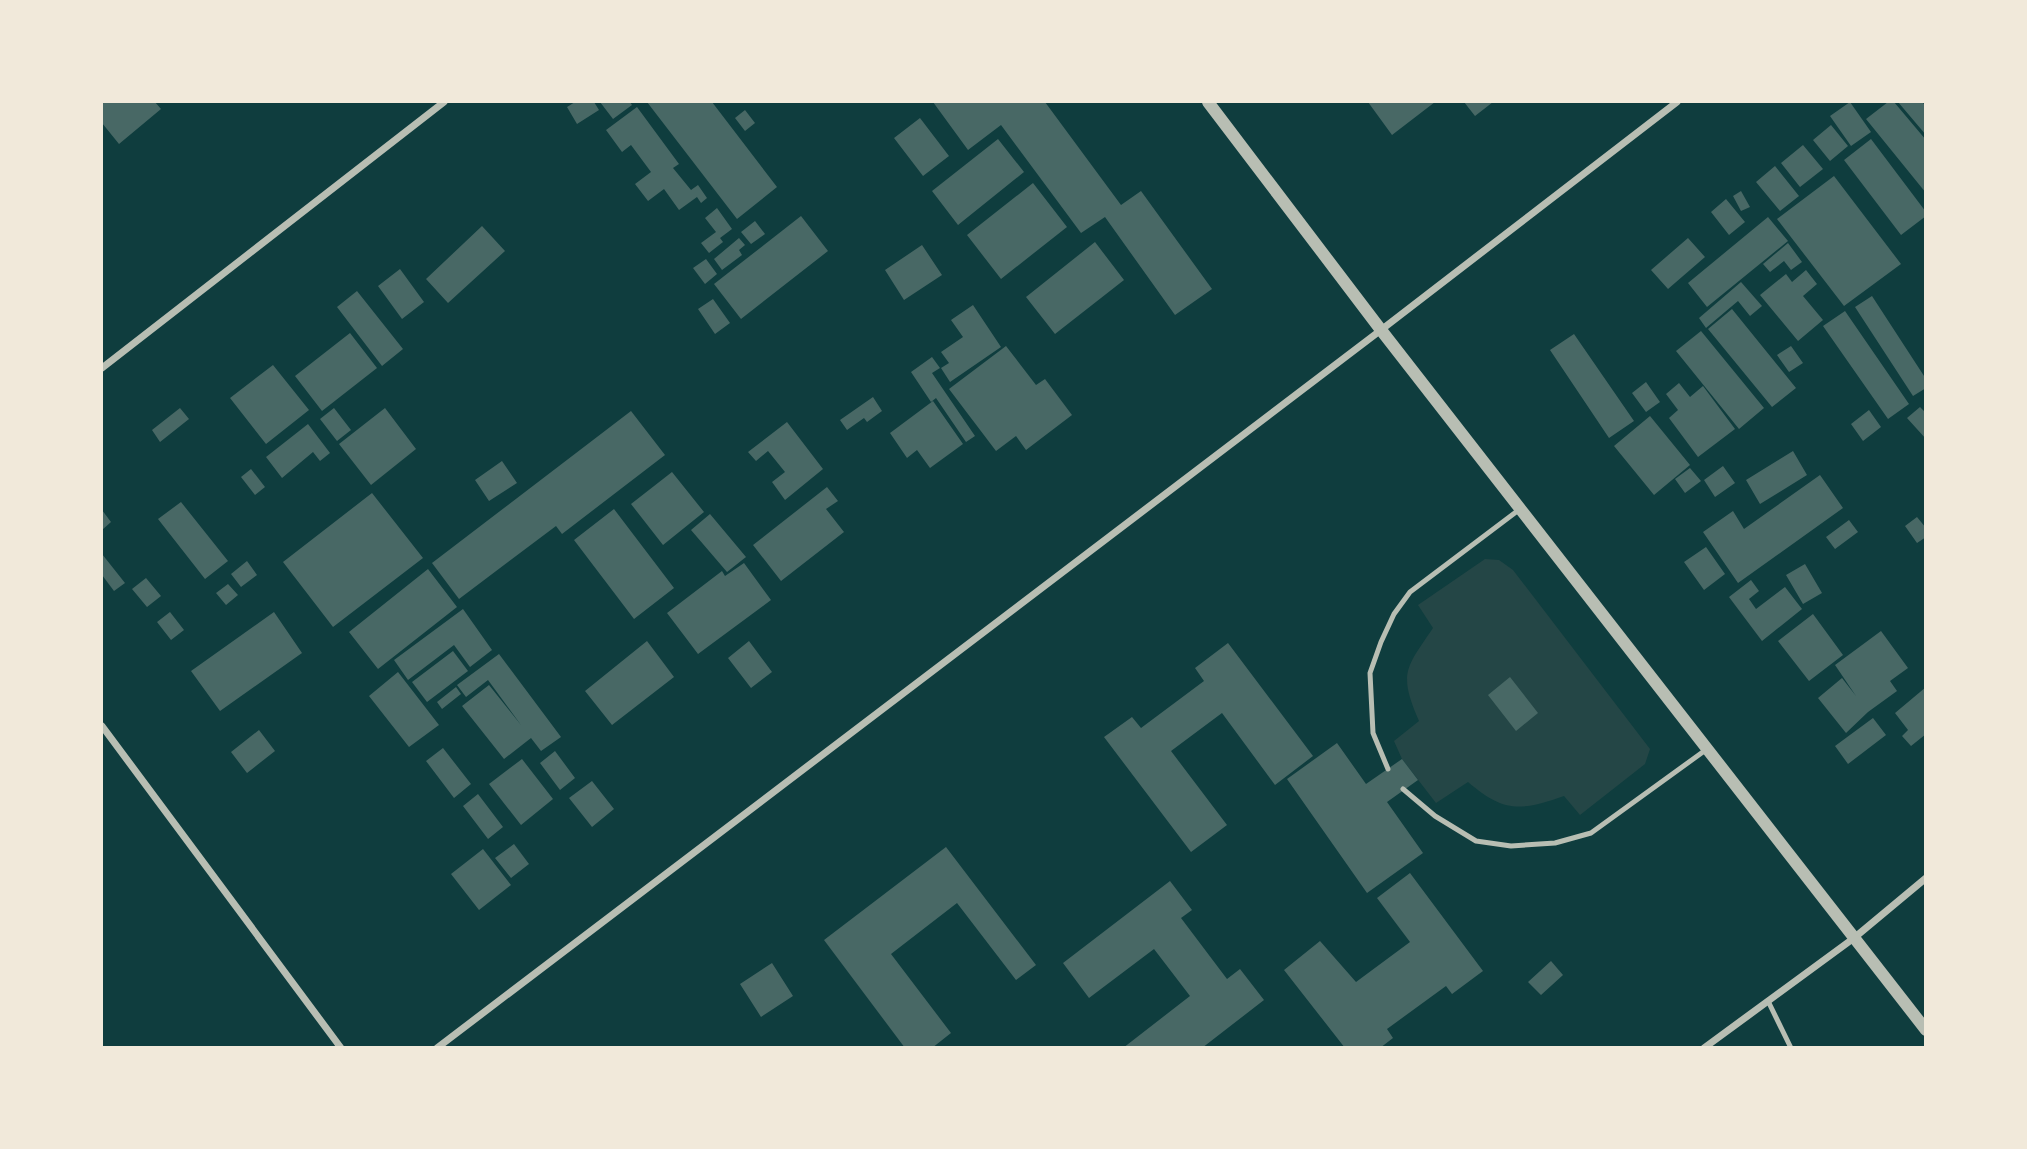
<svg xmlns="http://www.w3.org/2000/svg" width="2027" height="1149" font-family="'PT Sans',sans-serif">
<rect width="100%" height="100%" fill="#0f3d3e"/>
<!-- green -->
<path fill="#244646" d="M1485 559 1499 560 1513 570 1650 749 1645 764 1580 815 1564 796C1521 811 1504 813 1468 782L1436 803 1402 759 1394 741 1419 721C1398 673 1406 668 1433 628L1418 605Z"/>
<!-- building -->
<path fill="#486865" d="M102 102H155L161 109 119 144 102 123Z
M575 102H594L599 110 577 124 567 107Z
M600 102H630L632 105 613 119Z
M647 102H712L777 187 737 219Z
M933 102H1045L1121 205 1141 191 1212 289 1175 315 1105 217 1081 233 1001 125 968 150Z
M1368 102H1435L1392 135Z
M1464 102H1493L1475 116Z
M1850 102 1871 132 1851 146 1830 116Z
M1888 102H1894L1926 140V193L1866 119Z
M1898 102H1922L1926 106V135Z
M637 107 679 164 673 168 691 190 698 185 707 198 701 203 697 197 679 210 664 189 648 201 635 184 651 172 631 145 622 152 606 130Z
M745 110 755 123 745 131 735 118Z
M920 118 949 156 923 176 894 138Z
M1831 125 1848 146 1830 161 1813 140Z
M998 139 1024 172 958 225 932 191Z
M1871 139 1926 212V216L1901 235 1844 160Z
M1803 145 1823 169 1800 187 1781 163Z
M1775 166 1799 196 1780 211 1756 182Z
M1834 176 1901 264 1844 306 1777 219Z
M1033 183 1067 227 1001 279 967 235Z
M1741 191 1750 207 1741 211 1733 196Z
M1726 199 1745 222 1729 235 1711 212Z
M717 208 732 229 720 238 723 242 709 253 701 243 716 232 705 218Z
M801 216 828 251 741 319 714 284Z
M1768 217 1788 241 1707 307 1688 283Z
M755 221 765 234 751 244 741 232Z
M482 226 505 251 448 303 426 279Z
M739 238 745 245 739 250 742 255 722 270 714 259Z
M1688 238 1705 257 1668 289 1651 270Z
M1095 242 1124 280 1055 334 1026 297Z
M1788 243 1802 262 1791 270 1784 261 1770 272 1763 264Z
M922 245 942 275 904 300 885 270Z
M706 259 717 274 705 284 693 268Z
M400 269 424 302 402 319 378 286Z
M1806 270 1817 284 1803 296 1823 320 1798 341 1760 295 1786 274 1792 282Z
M1741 282 1762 306 1750 316 1738 301 1706 328 1699 318Z
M357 291 403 349 382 366 337 307Z
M1872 296 1926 379V388L1913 396 1855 307Z
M713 299 730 323 715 334 698 309Z
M973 305 1001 347 950 382 941 368 949 363 941 352 963 337 951 320Z
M1732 309 1796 388 1772 407 1708 329Z
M1845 311 1909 404 1888 419 1823 326Z
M1701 331 1764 408 1739 429 1676 351Z
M350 333 377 368 322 411 295 376Z
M1574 334 1634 421 1609 438 1550 350Z
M1006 346 1036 385 1045 379 1072 415 1026 450 1016 436 996 451 949 389Z
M1791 346 1803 363 1789 372 1777 355Z
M932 357 940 368 932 373 975 436 966 442 936 398 931 402 911 372Z
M273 365 309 410 266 444 230 398Z
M1646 382 1660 402 1646 412 1632 393Z
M1679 383 1690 397 1703 386 1735 429 1698 457 1669 418 1678 410 1666 394Z
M873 397 882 411 867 422 864 418 847 430 840 420Z
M933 401 963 444 930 468 917 450 907 458 890 433Z
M1920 407 1926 413V439L1907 418Z
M180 408 189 419 160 442 152 430Z
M334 408 351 430 337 441 320 419Z
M385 408 416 449 371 485 339 444Z
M1869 410 1881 427 1863 441 1851 424Z
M631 411 665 455 562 534 556 526 459 599 432 563Z
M1650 416 1690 465 1654 495 1614 446Z
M787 422 823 469 785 500 772 482 785 472 768 451 756 461 748 452Z
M308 424 330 453 320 461 313 452 282 478 266 457Z
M1793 451 1807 475 1760 504 1746 480Z
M502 461 517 483 489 501 475 480Z
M1723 466 1735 483 1715 497 1704 480Z
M1690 468 1701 481 1685 493 1675 479Z
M251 469 265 487 255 495 241 477Z
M672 472 704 512 663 545 631 504Z
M1820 475 1843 508 1738 583 1703 532 1733 511 1744 529Z
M827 487 838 501 826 509 844 532 781 581 753 545Z
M372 493 423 558 333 627 283 562Z
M181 502 228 561 205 579 158 519Z
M614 509 674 588 634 619 574 540Z
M102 510 111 522 102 530Z
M710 514 746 557 727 572 691 530Z
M1917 517 1926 528V537L1917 543 1905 526Z
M1849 520 1858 532 1835 549 1826 537Z
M1706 547 1725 574 1704 590 1684 562Z
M102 554 125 583 114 591 102 575Z
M247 561 257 575 241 587 231 574Z
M744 563 771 600 698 654 667 613 722 571 725 576Z
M1805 564 1822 593 1803 604 1786 575Z
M428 569 457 607 378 669 349 632Z
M146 578 161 596 147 607 132 589Z
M1751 580 1759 591 1749 599 1756 609 1785 587 1802 609 1762 641 1729 597Z
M228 584 238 595 226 605 216 593Z
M463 609 492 650 470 667 454 645 408 680 394 660Z
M170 612 184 630 171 640 157 622Z
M274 612 302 653 220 711 191 671Z
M1813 614 1843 655 1809 681 1778 641Z
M1881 631 1908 668 1890 681 1897 691 1868 712 1846 733 1818 698 1842 678 1856 696 1835 665Z
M647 641 674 677 612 725 585 691Z
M749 641 772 672 751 688 728 658Z
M1228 643 1313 756 1275 785 1222 713 1171 751 1227 825 1191 852 1104 737 1132 717 1141 728 1204 681 1195 668Z
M453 651 468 671 427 702 412 682Z
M499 654 561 737 541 751 531 738 504 759 462 706 489 685 521 725 488 680 466 697 457 685Z
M398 672 439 725 409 747 369 696Z
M1510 677 1538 713 1516 731 1488 695Z
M456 687 461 694 442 709 437 702Z
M1926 687V734L1911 746 1902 736 1908 730 1895 713Z
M1873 718 1886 735 1848 764 1835 746Z
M259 730 275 751 247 773 231 752Z
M1337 743 1366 784 1402 759 1418 780 1387 802 1423 853 1367 893 1287 779Z
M443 748 471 784 454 798 426 761Z
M555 751 575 778 560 790 540 763Z
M522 759 553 799 521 825 489 784Z
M592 781 614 809 592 827 569 798Z
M478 794 503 827 488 839 463 806Z
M514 844 529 864 511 878 495 858Z
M946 847 1036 965 1016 980 957 903 891 954 951 1033 932 1048H905L824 940Z
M483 849 511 885 479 910 451 874Z
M1410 873 1483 971 1452 994 1446 986 1387 1029 1393 1038 1380 1048H1345L1284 970 1320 941 1356 982 1410 942 1377 898Z
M1170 881 1192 910 1181 918 1227 979 1240 969 1264 1000 1202 1048H1123L1190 996 1154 949 1089 998 1063 963Z
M1551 961 1563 975 1541 995 1528 982Z
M772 963 793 996 761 1017 740 984Z"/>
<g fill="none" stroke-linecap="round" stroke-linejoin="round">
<!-- service -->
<path stroke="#b8beb3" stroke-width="5" d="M1388 769 1373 733 1370 673 1381 642 1394 614 1410 592 1520 509
M1403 789 1435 816 1476 841 1511 846 1555 843 1591 833 1707 749
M1768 1001 1791 1048"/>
<!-- minor -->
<path stroke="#b8beb3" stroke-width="7" d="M102 368 444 102
M102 726 341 1048
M437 1048 1381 330 1677 102
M1704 1048 1854 938 1926 878"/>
<!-- tertiary -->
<path stroke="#b8beb3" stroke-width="12" d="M1208 102 1381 330 1926 1030"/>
</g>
<!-- border -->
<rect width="2027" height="1149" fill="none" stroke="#f1e9da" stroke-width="206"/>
</svg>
